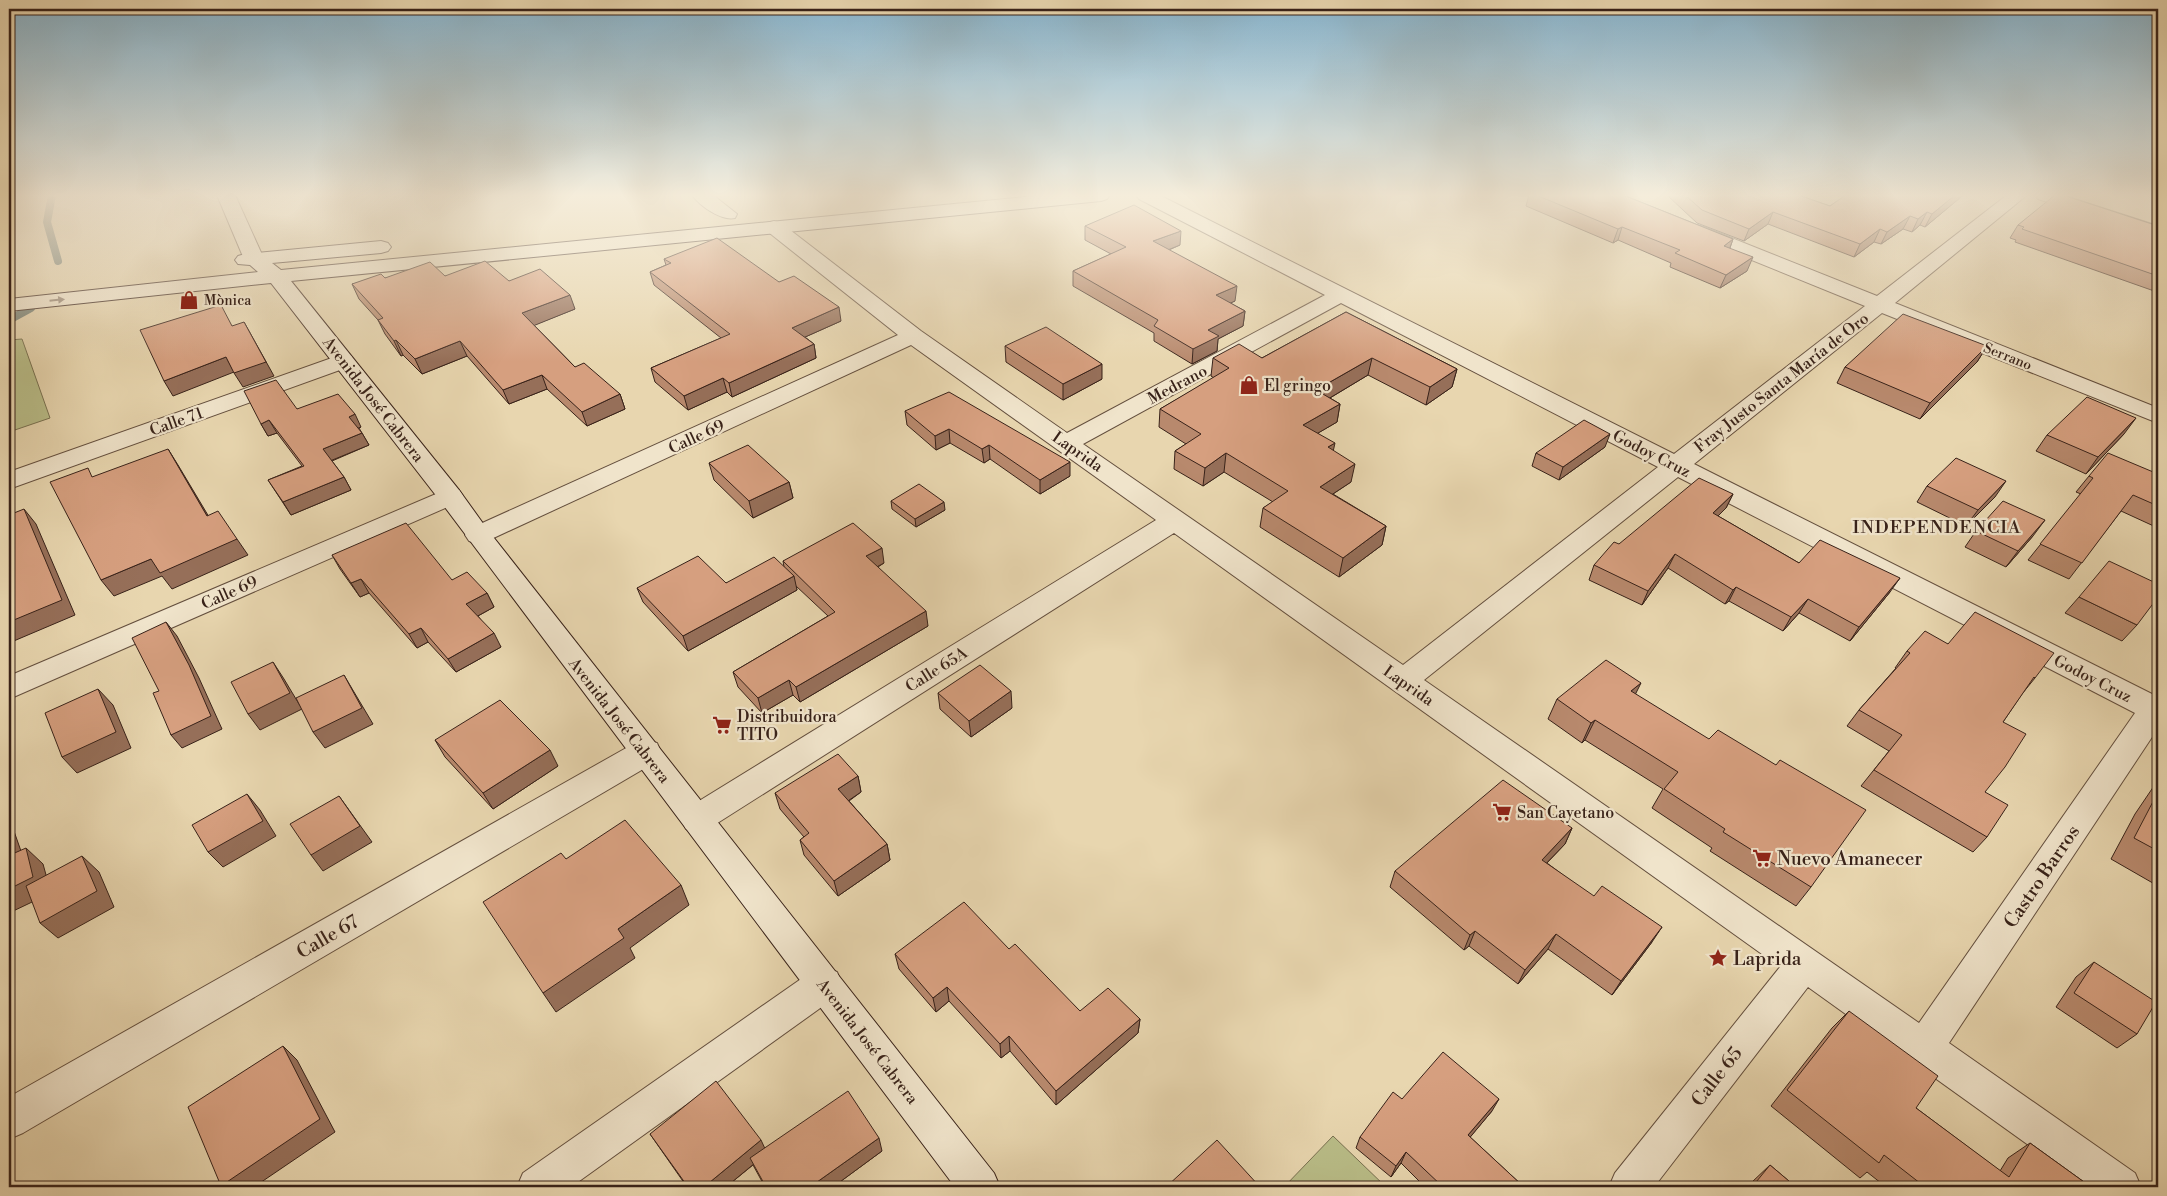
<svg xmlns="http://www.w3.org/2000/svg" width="2167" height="1196" font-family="'Libre Bodoni',serif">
<rect width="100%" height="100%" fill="#e8d6af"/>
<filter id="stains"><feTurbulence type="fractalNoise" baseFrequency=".004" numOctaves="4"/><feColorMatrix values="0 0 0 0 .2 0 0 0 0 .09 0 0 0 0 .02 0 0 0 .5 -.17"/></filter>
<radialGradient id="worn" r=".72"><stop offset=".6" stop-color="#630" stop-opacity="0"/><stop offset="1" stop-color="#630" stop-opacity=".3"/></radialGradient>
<!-- green -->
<path fill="#b9bd88" stroke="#787050" d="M22 339 50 418 9 432V340Z
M1333 1136 1386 1187H1284Z"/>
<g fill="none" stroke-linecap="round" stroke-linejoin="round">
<!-- stream -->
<path stroke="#717d72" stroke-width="8" d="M52 195 47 222 58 261
M9 320 31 308"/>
<!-- minor casing -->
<g stroke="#644f3e" stroke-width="2">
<path id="minor" d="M217 195H235L264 259 261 263 254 265 247 263 244 259Z
M692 195H713L737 214 735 218C721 221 700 206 692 195Z
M1136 195H1159L1674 454 1865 306 1690 235 1687 231 1690 227 1697 225 1704 227 1877 296 2007 195H2027L1895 303 2158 408V423L1882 313 1694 464 2152 694 2158 693V728L1949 1043 2135 1173 2141 1187H2087L1808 987 1654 1187H1609L1615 1173 1780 967 1174 533 708 829 697 833 686 829 681 819 686 809 1156 520 911 345 487 541 478 544 469 541 465 535 469 529 898 335 767 231 764 227 767 223 774 221 781 223 921 331 1067 433 1325 295 1139 199ZM1341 303 1658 467 1403 665 1083 444ZM1678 477 2135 713 1919 1023 1424 680Z
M2035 195H2062L2158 226V238L2038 199Z
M343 354 351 356 354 361 351 366 9 489V472Z
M450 488 459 490 463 496 459 502 9 699V676Z
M646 740 657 743 661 752 657 761 23 1133 9 1139V1097L635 743Z
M824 967 837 972 842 984 837 996 571 1187H517L523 1173 811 972Z"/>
</g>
<!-- secondary casing -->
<g stroke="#382219" stroke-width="2">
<path id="secondary" d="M1045 195H1110L1107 199 1101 201 291 281 459 490 487 529 994 1173 1000 1187H955L441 502 271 283 9 311V299L258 272 250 265 238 264 235 260 238 256 245 254 381 241 388 243 391 247 388 251 381 253 272 263 281 270Z"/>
</g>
<!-- minor -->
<use href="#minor" fill="#f0e4cb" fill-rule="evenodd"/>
<!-- secondary -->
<use href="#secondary" fill="#f0e4cb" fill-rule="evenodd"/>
</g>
<!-- wall -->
<path fill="#b8896d" stroke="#382219" d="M1529 195H1623L1733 239 1730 248 1747 271 1720 288 1670 267 1671 263 1618 240 1613 243 1526 206Z
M1670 195H1798L1830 206 1846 195H1962L1961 197 1925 227 1920 225 1912 232 1903 229 1881 244 1874 242 1854 257 1768 224 1744 241 1697 223 1669 197Z
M2018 225 2158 226V291L2157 292 2015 242 2016 240 2010 238Z
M1085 226 1180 245 1169 250 1235 301 1230 303 1245 311 1243 326 1218 339 1217 351 1192 364 1154 341V333L1073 286V271L1111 254 1085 240Z
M664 259 779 282 841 321 805 337 814 344 816 358 732 397 727 392 688 410 655 382 651 368 721 338 654 285 650 272 666 265Z
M445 276 509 281 575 309 534 325 575 367 620 394 625 409 587 426 547 389 509 404 467 356 422 374 403 355 401 356 385 334 378 320 359 299 352 284 385 278Z
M1346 312 1457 369 1452 387 1426 405 1368 375 1330 398 1340 404 1337 422 1318 433 1333 451 1351 482 1333 494 1386 526 1382 545 1339 577 1260 527 1263 508 1273 502 1224 472 1203 486 1174 469 1175 451 1186 444 1159 427 1160 409 1214 378 1211 376 1213 358H1262Z
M1005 346 1102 379 1063 400 1006 362Z
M1987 346 1977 362 1920 419 1837 383 1845 367Z
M297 409 361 427 359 428 369 445 332 461 344 477 351 490 291 515 268 480 302 466 277 433 268 436 261 424Z
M905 411 1070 476 1040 494 990 459 984 463 950 443 936 450 907 425Z
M2124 434 2086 474 2036 451 2047 435Z
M1605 447 1559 480 1532 466 1536 453Z
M709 463 789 482 793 498 753 518 714 480Z
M2158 474V528L2121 511 2069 579 2028 560 2081 494 2076 492 2089 476Z
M1927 486 1995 497 1966 526 1917 502Z
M1733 494 1726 508 1718 516 1799 563 1890 592 1850 641 1799 613 1783 631 1729 601 1725 604 1668 568 1642 605 1589 580 1594 565 1619 544Z
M891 501 945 510 916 527 892 509Z
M1976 531 2033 536 2006 567 1965 547Z
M332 555 452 580 487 593 494 607 478 616 501 647 456 672 428 642 417 648 369 593 360 597 340 569Z
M783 561 884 563 878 567 928 626 800 702 793 695 762 713 738 687 733 672 828 616 796 586 797 590 688 651 643 602 637 588 726 583 784 567Z
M2079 597 2137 625 2122 641 2065 613Z
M1948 644 2035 678 2022 694 2003 722 1985 792 1987 837 1973 852 1861 786 1889 751 1847 726 1859 710 1896 668H1895L1907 651Z
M938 693 1012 708 971 737 940 709Z
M1636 694 1811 887 1796 906 1710 851 1712 848 1652 808 1663 789 1585 740 1582 743 1548 719 1557 699Z
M435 740 558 766 493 809 445 757Z
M858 776 861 792 849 801 887 844 890 860 838 896 804 855 800 840 804 837 780 809 775 793Z
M2158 780V886L2111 859 2135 814Z
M1572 828 1565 844 1547 863 1652 942 1612 995 1548 949 1518 984 1469 946 1464 950 1390 887 1395 871Z
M1009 949 1080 1011 1140 1019 1138 1033 1056 1105 1010 1051 1001 1058 949 1001 936 1012 899 969 895 954Z
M2094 962 2137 1034 2117 1048 2056 1007 2076 977Z
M2158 1007V1020L2154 1017Z
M1849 1011 1916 1108 2000 1171 2008 1158 2030 1143 2091 1187H1886L1867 1172 1860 1178 1771 1106 1832 1028Z
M1402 1099 1492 1111 1470 1137 1524 1187H1425L1401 1163 1391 1177 1356 1148 1360 1137Z
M650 1134 765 1148 882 1151 833 1187H765L753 1165 726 1187H687Z
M1770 1165 1796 1187H1748L1752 1182Z"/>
<!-- shaded-wall -->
<path fill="#966f59" stroke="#382219" d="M1955 195H1962L1961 197 1925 227 1932 214Z
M1773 212 1768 224 1744 241 1749 229Z
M1927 212 1920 225 1912 232 1918 219Z
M1910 216 1903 229 1881 244 1887 232Z
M1622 227 1618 240 1613 243 1618 229Z
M1880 229 1874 242 1854 257 1860 244Z
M1181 231 1180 245 1153 256V241Z
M1733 239 1728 253 1724 246Z
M1753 257 1747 271 1720 288 1726 275Z
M1237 286 1235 301 1215 310 1216 295Z
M570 295 575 309 528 328 522 313Z
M839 307 841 321 794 342 792 328Z
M1245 311 1243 326 1218 339 1217 351 1192 364 1193 349 1208 330Z
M244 322 274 376 243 387 234 373Z
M396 340 403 355 401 356 394 341Z
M460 341 467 356 422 374 415 359Z
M814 344 816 358 732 397 729 383Z
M1987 346 1977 362 1920 419 1930 403Z
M226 357 234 372 173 396 164 381Z
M1372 358 1368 375 1313 408 1316 390Z
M1102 364V379L1063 400V384Z
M1457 369 1452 387 1426 405 1430 387Z
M542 375 547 389 509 404 503 390Z
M723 378 727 392 688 410 684 396Z
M620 394 625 409 587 426 582 412Z
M1340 404 1337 422 1301 443 1303 425Z
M355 414 361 427 356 429 349 417Z
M2136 418 2124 434 2086 474 2098 457Z
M269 420 277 433 268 436 261 424Z
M949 429 950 443 936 450 935 436Z
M362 433 369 445 330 461 323 449Z
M1610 434 1605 447 1559 480 1563 467Z
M1335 443 1331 461 1328 447Z
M989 445 990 459 984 463 982 449Z
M168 449 178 465 218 532 207 516Z
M1226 453 1224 472 1203 486 1205 468Z
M1070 462V476L1040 494V480Z
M1355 464 1351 482 1316 505 1320 487Z
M344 477 351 490 291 515 283 502Z
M2006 481 1995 497 1966 526 1978 510Z
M789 482 793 498 753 518 749 501Z
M1733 494 1726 508 1707 527 1713 513Z
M944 502 945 510 916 527 915 519Z
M24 509 36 524 75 615 9 643V622Z
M2045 520 2033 536 2006 567 2018 551Z
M1386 526 1382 545 1339 577 1343 558Z
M237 539 248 555 172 589 162 576 114 596 101 580 151 559Z
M882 548 884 563 869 571 866 556Z
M1675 554 1668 568 1642 605 1648 591Z
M794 576 797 590 688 651 683 636Z
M1900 578 1890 592 1850 641 1859 627Z
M361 579 369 593 360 597 351 583Z
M1736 587 1729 601 1725 604 1733 590Z
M487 593 494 607 474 618 466 604Z
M1808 599 1799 613 1783 631 1791 617Z
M926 611 928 626 800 702 796 687Z
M166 622 177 636 199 678 222 729 182 748 171 735Z
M421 628 428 642 417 648 409 634Z
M494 633 501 647 456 672 448 659Z
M273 662 284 679 302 709 260 730 248 714Z
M344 675 354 692 373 724 325 748 313 732Z
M789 680 793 695 762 713 758 698Z
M1641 683 1631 703V691Z
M98 689 113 705 131 748 77 773 62 757Z
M1011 691 1012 708 971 737 969 721Z
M1595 720 1585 740 1582 743 1591 723Z
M550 750 558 766 493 809 483 793Z
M858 776 861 792 842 805 838 789Z
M247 794 260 810 276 836 223 867 208 852Z
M339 796 372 842 323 871 311 855Z
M9 817 28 871 10 855 9 850Z
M1572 828 1565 844 1535 875 1542 860Z
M887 844 890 860 838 896 834 881Z
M26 848 43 864 51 893 9 913V889Z
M82 856 99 872 114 907 58 938 40 923Z
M681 885 689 905 630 948 635 958 556 1012 543 993 618 929Z
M1662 927 1652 942 1612 995 1621 981Z
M1475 931 1469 946 1464 950 1470 935Z
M1556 934 1548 949 1518 984 1525 970Z
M947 987 949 1001 936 1012 933 998Z
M1140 1019 1138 1033 1056 1105V1091Z
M1009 1036 1010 1051 1001 1058 1000 1044Z
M283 1046 297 1060 335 1132 254 1187H223L221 1186Z
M1499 1099 1492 1111 1462 1147 1468 1135Z
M879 1138 882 1151 833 1187H810Z
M761 1140 767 1153 726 1187H704Z
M1406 1152 1401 1163 1391 1177 1396 1166Z"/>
<!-- building -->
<path fill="#d69f7f" stroke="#382219" d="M1536 195H1623L1733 239 1724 246 1753 257 1726 275 1675 253 1680 250 1622 227 1618 229Z
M1685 195H1798L1830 206 1846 195H1955L1932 214 1927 212 1918 219 1910 216 1887 232 1880 229 1860 244 1773 212 1749 229 1702 210Z
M2055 195H2063L2158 226V276L2022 229 2024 227 2018 225Z
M1134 205 1181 231 1153 241 1237 286 1216 295 1245 311 1208 330 1219 336 1193 349 1154 326 1158 320 1073 271 1126 247 1085 226Z
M717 238 779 282 794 276 839 307 792 328 814 344 729 383 723 378 684 396 651 368 730 334 650 272 671 263 664 259Z
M485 261 509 281 540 269 570 295 522 313 575 367 584 363 620 394 582 412 542 375 503 390 460 341 415 359 396 340 394 341 378 320 383 318 352 284 381 274 385 278 430 262 445 276Z
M221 305 232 326 244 322 266 362 234 373 226 357 164 381 140 330Z
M1346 312 1457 369 1430 387 1372 358 1316 390 1340 404 1303 425 1335 443 1328 447 1355 464 1320 487 1386 526 1343 558 1263 508 1288 491 1226 453 1205 468 1175 451 1201 434 1160 409 1229 368 1213 358 1239 344 1262 358Z
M1903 314 1987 346 1930 403 1845 367Z
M1046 327 1102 364 1063 384 1005 346Z
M276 380 297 409 338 394 355 414 349 417 362 433 323 449 344 477 283 502 268 480 304 466 269 420 261 424 244 391Z
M949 392 1070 462 1040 480 989 445 982 449 949 429 935 436 905 411Z
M2087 397 2136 418 2098 457 2047 435Z
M1584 420 1610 434 1563 467 1536 453Z
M748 445 789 482 749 501 709 463Z
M168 449 207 516 218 511 237 539 160 573 151 559 101 580 50 482 88 468 92 477Z
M2108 453 2158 474V506L2133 495 2082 563 2040 544 2093 478 2089 476Z
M1956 458 2006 481 1978 510 1927 486Z
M1699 478 1733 494 1713 513 1799 563 1820 540 1900 578 1859 627 1808 599 1791 617 1736 587 1733 590 1675 554 1648 591 1594 565 1614 542 1619 544Z
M919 484 944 502 915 519 891 501Z
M2003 501 2045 520 2018 551 1976 531Z
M24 509 62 600 9 622V515Z
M406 523 452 580 467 572 487 593 466 604 494 633 448 659 421 628 409 634 361 579 351 583 332 555Z
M853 523 882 548 866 556 926 611 796 687 789 680 758 698 733 672 835 612 783 561Z
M698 556 726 583 774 557 794 576 683 636 637 588Z
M2109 561 2158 584V597L2137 625 2079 597Z
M1975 612 2054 653 2035 678 2034 677 2003 722 2026 734 2005 767 1985 792 2008 805 1987 837 1874 770 1902 735 1859 710 1910 653 1907 651 1925 631 1948 644Z
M166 622 189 665 211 716 171 735 153 693 159 691 132 638Z
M1606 660 1641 683 1631 691 1709 739 1718 730 1776 765 1780 760 1866 810 1811 887 1723 832 1725 829 1664 789 1678 772 1595 720 1591 723 1557 699Z
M273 662 290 693 248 714 231 682Z
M980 665 1011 691 969 721 938 693Z
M344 675 362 708 313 732 296 698Z
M98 689 116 732 62 757 45 713Z
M500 700 550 750 483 793 435 740Z
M838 754 858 776 838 789 887 844 834 881 800 840 809 833 775 793Z
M1503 780 1572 828 1542 860 1594 896 1602 886 1662 927 1621 981 1556 934 1525 970 1475 931 1470 935 1395 871Z
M2158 792V851L2134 838Z
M247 794 263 821 208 852 192 825Z
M339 796 360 826 311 855 290 824Z
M625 820 681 885 618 929 624 938 543 993 483 902 561 853 566 859Z
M26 848 33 877 9 889V850L10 855Z
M82 856 97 891 40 923 26 886Z
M964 902 1009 949 1015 944 1080 1011 1108 988 1140 1019 1056 1091 1009 1036 1000 1044 947 987 933 998 895 954Z
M2094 962 2156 1002 2137 1034 2074 993Z
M1849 1011 1938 1076 1916 1108 2009 1177 2030 1143 2091 1187H1925L1884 1155 1879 1163 1787 1090Z
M283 1046 320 1119 221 1186 188 1107Z
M1443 1052 1499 1099 1468 1135 1524 1187H1443L1406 1152 1396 1166 1360 1137 1393 1092 1402 1099Z
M716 1081 761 1140 704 1187H688L650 1134Z
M848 1091 879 1138 810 1187H766L750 1158Z
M1217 1140 1260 1187H1166Z
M1770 1165 1796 1187H1752Z"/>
<!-- one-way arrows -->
<defs><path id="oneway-solid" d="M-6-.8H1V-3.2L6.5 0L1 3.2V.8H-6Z" transform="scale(1.25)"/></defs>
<use fill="#948372" href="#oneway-solid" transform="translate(57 300) rotate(-6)"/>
<!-- sky -->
<linearGradient id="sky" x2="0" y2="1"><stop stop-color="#87b6d1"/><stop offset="0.54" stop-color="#f5eddb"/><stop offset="1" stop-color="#f5eddb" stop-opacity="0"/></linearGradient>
<rect width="2167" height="362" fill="url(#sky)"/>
<!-- icons -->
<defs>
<g id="shop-bare" transform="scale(1.5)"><path d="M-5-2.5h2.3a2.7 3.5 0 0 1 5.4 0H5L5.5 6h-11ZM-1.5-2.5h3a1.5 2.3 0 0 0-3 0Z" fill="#8f2418" stroke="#f0e4cb" stroke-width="2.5" paint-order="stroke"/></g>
<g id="supermarket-bare" transform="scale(1.5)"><path d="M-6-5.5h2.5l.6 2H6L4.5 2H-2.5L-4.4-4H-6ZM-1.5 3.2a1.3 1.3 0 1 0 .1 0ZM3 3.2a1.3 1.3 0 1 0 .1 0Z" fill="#8f2418" stroke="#f0e4cb" stroke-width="2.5" paint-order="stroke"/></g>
<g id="sight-bare" transform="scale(1.5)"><path d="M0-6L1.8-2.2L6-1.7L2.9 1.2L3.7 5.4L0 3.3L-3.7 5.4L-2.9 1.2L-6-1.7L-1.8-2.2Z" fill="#8f2418" stroke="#f0e4cb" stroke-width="2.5" paint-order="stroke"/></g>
</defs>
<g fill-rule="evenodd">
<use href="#shop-bare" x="189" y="300"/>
<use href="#shop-bare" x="1249" y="385"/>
<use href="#supermarket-bare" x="722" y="725"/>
<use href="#supermarket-bare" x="1502" y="812"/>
<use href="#supermarket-bare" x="1762" y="858"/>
<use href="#sight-bare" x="1718" y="958"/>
</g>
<g text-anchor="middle" stroke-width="4.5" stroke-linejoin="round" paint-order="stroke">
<!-- far-poi labels -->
<g font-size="14" fill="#382219" stroke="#f0e4cb" text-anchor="start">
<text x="204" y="305">Mònica</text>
</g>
<!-- far-street labels -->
<g font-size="14" fill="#382219" stroke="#f0e4cb">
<text transform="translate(2008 356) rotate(22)" y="5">Serrano</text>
</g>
<!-- street labels -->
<g font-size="16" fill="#382219" stroke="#f0e4cb">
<text transform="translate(1781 382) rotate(-38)" y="6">Fray Justo Santa María de Oro</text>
<text transform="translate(1177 384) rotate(-28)" y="6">Medrano</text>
<text transform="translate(374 399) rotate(52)" y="6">Avenida José Cabrera</text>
<text transform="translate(176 421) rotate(-20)" y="6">Calle 71</text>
<text transform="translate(696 436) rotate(-25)" y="6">Calle 69</text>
<text transform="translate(1078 451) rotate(35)" y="6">Laprida</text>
<text transform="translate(1652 453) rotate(27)" y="6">Godoy Cruz</text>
<text transform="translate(229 592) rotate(-24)" y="6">Calle 69</text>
<text transform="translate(936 669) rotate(-32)" y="6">Calle 65A</text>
<text transform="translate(2093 678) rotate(27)" y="6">Godoy Cruz</text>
<text transform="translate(1409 685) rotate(35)" y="6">Laprida</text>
<text transform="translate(620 720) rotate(52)" y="6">Avenida José Cabrera</text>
<text transform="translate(868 1041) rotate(52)" y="6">Avenida José Cabrera</text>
</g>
<!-- poi labels -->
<g font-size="16" fill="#382219" stroke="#f0e4cb" text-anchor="start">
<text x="1264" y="391">El gringo</text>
<text x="737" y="722">Distribuidora<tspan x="737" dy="18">TITO</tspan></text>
<text x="1517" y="818">San Cayetano</text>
</g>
<!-- neighbourhood labels -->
<g font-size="18" letter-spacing="1" fill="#382219" stroke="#f0e4cb">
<text x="1937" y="533">INDEPENDENCIA</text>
</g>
<!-- near-poi labels -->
<g font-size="19" fill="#382219" stroke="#f0e4cb" text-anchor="start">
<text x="1777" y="865">Nuevo Amanecer</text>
<text x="1733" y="965">Laprida</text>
</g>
<!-- near-street labels -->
<g font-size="19" fill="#382219" stroke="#f0e4cb">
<text transform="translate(2041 876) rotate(-56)" y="7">Castro Barros</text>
<text transform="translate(327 936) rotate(-30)" y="7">Calle 67</text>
<text transform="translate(1716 1076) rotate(-52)" y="7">Calle 65</text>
</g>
</g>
<!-- margin -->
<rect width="2167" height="1196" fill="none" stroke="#e8d6af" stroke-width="30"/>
<rect x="10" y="10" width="2147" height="1176" fill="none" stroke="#382219" stroke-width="2.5"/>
<rect x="15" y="15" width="2137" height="1166" fill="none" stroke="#382219"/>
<rect width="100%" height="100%" filter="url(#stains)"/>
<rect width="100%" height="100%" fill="url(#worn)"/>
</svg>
